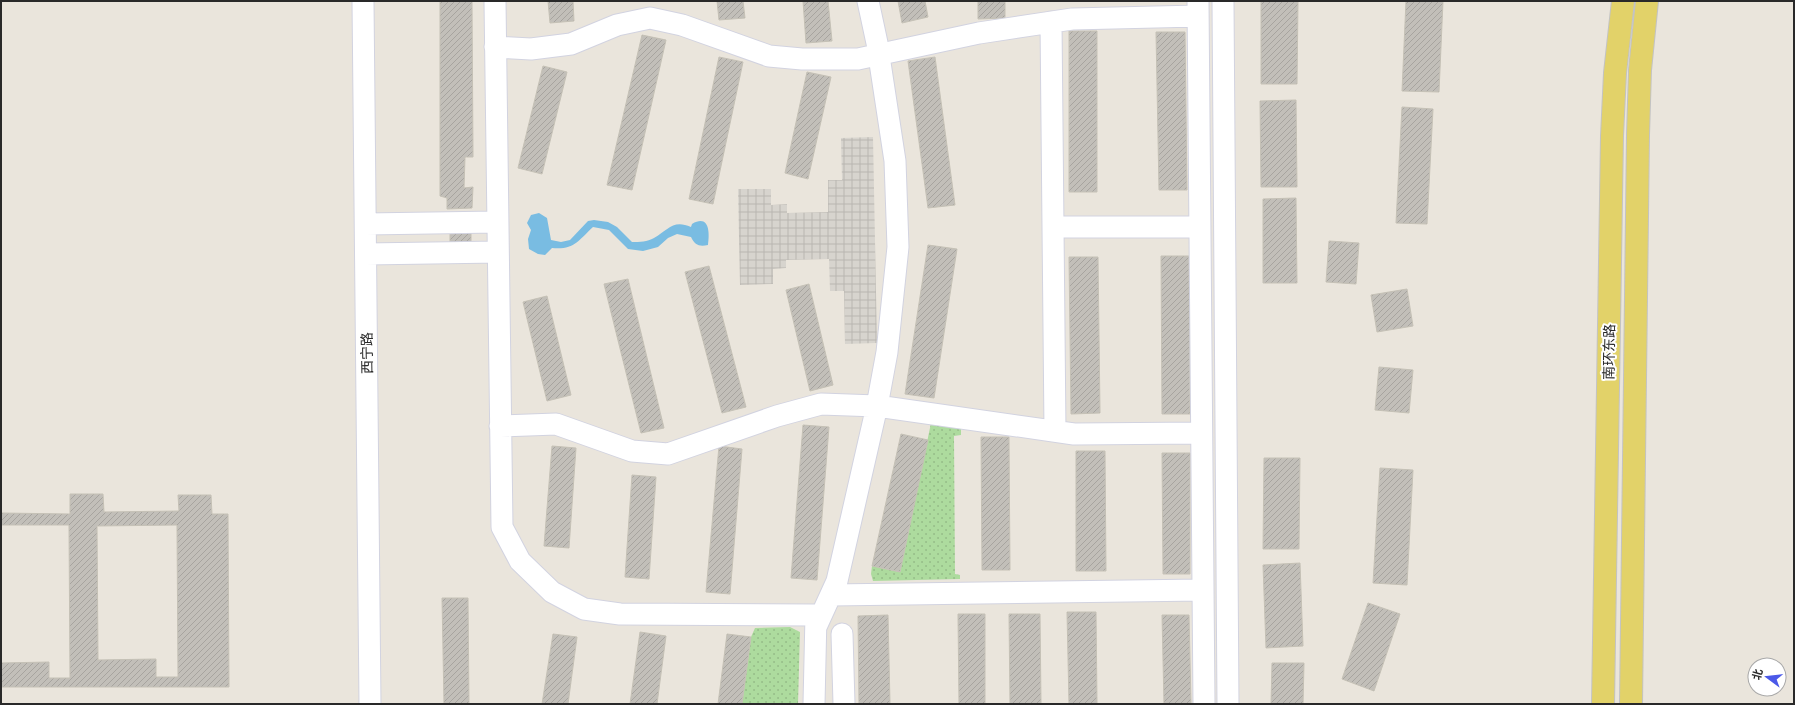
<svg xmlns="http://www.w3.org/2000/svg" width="1795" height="705" font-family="'IBM Plex Sans','Noto Sans SC',sans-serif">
<defs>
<pattern id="grass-dots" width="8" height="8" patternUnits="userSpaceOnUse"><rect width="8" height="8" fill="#addb9e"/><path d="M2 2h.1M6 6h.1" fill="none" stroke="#95bc88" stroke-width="1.8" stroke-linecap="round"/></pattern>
<pattern id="plaza-grid" width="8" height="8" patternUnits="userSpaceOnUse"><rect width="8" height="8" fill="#d7d4ce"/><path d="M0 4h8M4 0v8" fill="none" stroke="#b9b6b1"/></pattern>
<pattern id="building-hatch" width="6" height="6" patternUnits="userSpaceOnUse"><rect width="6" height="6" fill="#c2bfb9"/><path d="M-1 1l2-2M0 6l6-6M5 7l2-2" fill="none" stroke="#a7a49f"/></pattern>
</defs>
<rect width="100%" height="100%" fill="#eae5dc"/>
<!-- grass -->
<path fill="url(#grass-dots)" d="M931 423 961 426V435L954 436 955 574 960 575V579L873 581 871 574 872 566 900 572Z
M790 627 800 632 798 704H742L751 637 755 628Z"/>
<!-- plaza -->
<path fill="url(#plaza-grid)" d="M873 137 877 343 845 344 844 291H830L829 259 786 260V268L773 269V284L740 285 738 189H771V205L787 204V213L828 212V180H842L841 138Z"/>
<!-- water -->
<path fill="#79bce2" d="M539 213 547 218 551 240 561 242 570 240 588 221 594 220 608 222 617 227 632 242C640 242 647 242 654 238 668 230 673 219 691 227L692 224C709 214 710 232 708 245 699 247 695 245 691 237L677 234 668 238 658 247 643 251 628 249 609 230 593 227C578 241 574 250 552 248L545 255 538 254 529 249 528 239 531 230 527 223 531 215Z"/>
<!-- building -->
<path fill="url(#building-hatch)" stroke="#c5c1b6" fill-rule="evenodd" d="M440 1H472L473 157H465L464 188 473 187 472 208 447 209V198L440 196Z
M548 1H573L574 21 550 23Z
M717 1H743L745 18 719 20Z
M803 1H828L832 41 806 43Z
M898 1H925L928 17 902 23Z
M978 1H1005V18L978 19Z
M1261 1H1298L1297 84H1261Z
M1406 1H1443L1439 92 1402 91Z
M1069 31H1097V192H1069Z
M1156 32H1185L1187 190H1159Z
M642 35 666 40 632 190 607 185Z
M719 57 743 62 713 204 689 199Z
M935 57 955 205 928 208 908 61Z
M543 66 567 72 542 174 518 168Z
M807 72 831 77 808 179 785 173Z
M1296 100 1297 187H1261L1260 101Z
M1402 107 1433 109 1427 224 1396 223Z
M1296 198 1297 283H1263V199Z
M450 227H471V242H450Z
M1329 241 1359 243 1356 284 1326 282Z
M928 245 957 249 934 398 905 394Z
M1161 256H1189L1190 414H1162Z
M1069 257H1098L1100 413 1071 414Z
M709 266 746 407 722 413 685 272Z
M628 279 664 428 641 433 604 284Z
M809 284 833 385 810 391 786 290Z
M1407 289 1413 326 1377 332 1371 295Z
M547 296 571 395 547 401 523 302Z
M1379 367 1413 370 1409 413 1375 410Z
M803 425 829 427 817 580 791 578Z
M901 434 928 440 900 572 872 566Z
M981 437H1009L1010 570H982Z
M552 446 576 448 569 548 544 546Z
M719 446 742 449 730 594 706 592Z
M1076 451H1105L1106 571H1076Z
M1162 453H1190V574H1163Z
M1264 458H1300L1299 549H1263Z
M1380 468 1413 470 1407 585 1373 583Z
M632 475 656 477 649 579 625 577Z
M70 494H103L104 512 179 511 178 495H211L212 514H228L229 687H1V663L49 662V678H70L69 525H1V513L70 514ZM177 525 178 677H156V659L98 660 97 526Z
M1300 563 1303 646 1266 648 1263 565Z
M442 598H468L469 704H444Z
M1368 603 1400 614 1374 691 1342 679Z
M1067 612H1096L1097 704H1069Z
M958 614H985V704H959Z
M1009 614H1040L1041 704H1010Z
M888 615 890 704H859L858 616Z
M1162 615H1189L1191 704H1164Z
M640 632 666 636 657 704H630Z
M553 634 577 637 568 704H542Z
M727 634 751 637 742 704H718Z
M1272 663H1304L1303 704H1271Z"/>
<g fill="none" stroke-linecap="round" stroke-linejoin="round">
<!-- minor casing -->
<g stroke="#d2d3e0" stroke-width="23">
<path id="minor" d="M363 1 370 704
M495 1 502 527 520 561 552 592 584 609 620 614 816 615 814 704
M1198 1 1204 704
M1223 1 1228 704
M1051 22 1055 431
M495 47 531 49 571 44 617 25 650 18 682 25 769 56 802 59H858L979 33 1072 19 1198 16
M366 224 497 222
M1053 227H1200
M366 254 498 252
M500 426 556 424 632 451 668 454 777 416 821 404 877 406 1074 434 1201 433
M831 595 1202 590
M816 627 837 581 877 406 887 352 898 247 895 161 877 43 868 1
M842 634 844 704"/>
</g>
<!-- major casing -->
<g stroke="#c3c3c3" stroke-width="24">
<path id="major" d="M1603 704 1612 136 1615 73 1623 1
M1631 704 1638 135 1640 70 1647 1"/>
</g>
<!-- minor -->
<use href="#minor" stroke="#fff" stroke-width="21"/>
<!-- major -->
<use href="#major" stroke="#e2d269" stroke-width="22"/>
</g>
<g text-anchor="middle" stroke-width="4" stroke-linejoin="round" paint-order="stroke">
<!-- street labels -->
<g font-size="14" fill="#292929" stroke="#fff">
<text transform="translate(1609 352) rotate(-89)" y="5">南环东路</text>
<text transform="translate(367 353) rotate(-91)" y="5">西宁路</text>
</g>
</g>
<!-- border -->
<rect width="1795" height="705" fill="none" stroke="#292929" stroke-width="4"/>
<!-- north arrow -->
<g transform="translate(1767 677) rotate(285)"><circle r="19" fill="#ffffff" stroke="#a9a9a9"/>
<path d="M0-3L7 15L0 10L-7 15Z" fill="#4b59e8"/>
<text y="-6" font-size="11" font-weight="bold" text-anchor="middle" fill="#292929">北</text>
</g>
</svg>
